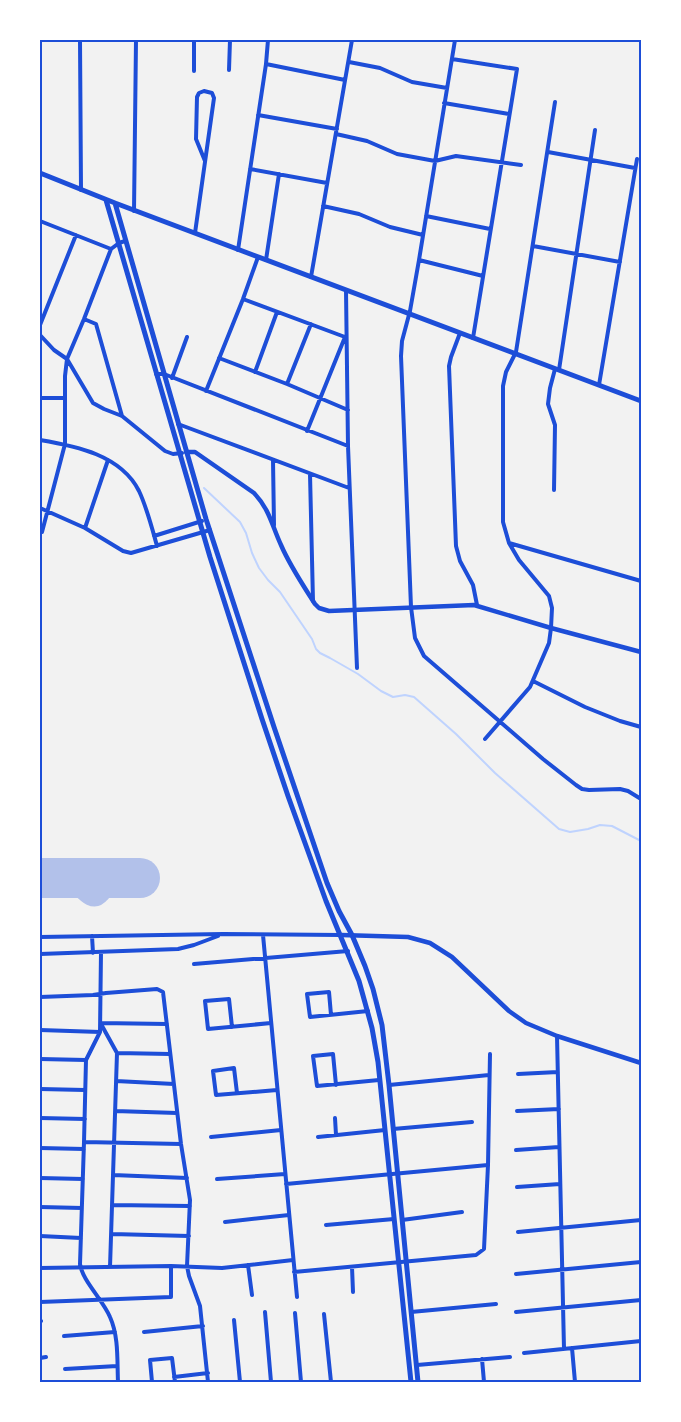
<svg xmlns="http://www.w3.org/2000/svg" width="681" height="1422" font-family="'Asap Condensed',sans-serif">
<rect width="100%" height="100%" fill="#f2f2f2"/>
<g fill="none" stroke-linecap="round" stroke-linejoin="round">
<!-- stream -->
<path stroke="#bfd3fe" stroke-width="2" d="M204 488 240 522 246 533 252 553 259 568 268 580 280 592 312 639 316 649 320 653 330 658 358 674 381 691 393 697 405 695 414 697 456 734 495 773 559 829 570 832 588 829 600 825 612 826 641 841"/>
<!-- taxiway -->
<path stroke="#b2c1ea" stroke-width="16" d="M64 878C68 880 72 882 75 884 82 890 92 906 102 894 106 890 105 884 103 879"/>
<!-- runway -->
<path stroke="#b2c1ea" stroke-width="40" d="M40 878H140"/>
<!-- minor -->
<path stroke="#1d4ed8" stroke-width="4" d="M80 40 81 190
M194 40V71
M455 40 419 260 410 311 402 341 401 356 411 607 415 638 424 656 543 759 576 785 582 789 589 790 620 789 628 791 641 799
M452 59 517 69 473 338
M349 62 380 68 412 82 447 88
M266 64 345 80
M229 70 230 40
M444 103 509 114
M258 115 337 129
M336 134 367 141 397 154 435 161 456 156 521 165
M548 152 635 168
M250 169 327 183
M323 206 359 214 390 227 423 235
M134 211 136 40
M426 216 490 229
M40 221 111 249
M195 233 214 98 212 93 204 91 199 93 197 97 196 139 205 161
M533 246 620 262
M238 250 266 64 268 40
M266 260 279 174
M419 260 483 276
M311 277 352 40
M346 290 348 446 357 668
M243 299 345 337 307 431
M84 319 96 324 122 416
M40 325 76 235
M460 333 451 357 449 366 456 546 460 561 473 585 477 605
M40 335 54 350 67 359 93 403 104 409 122 416 165 451 173 454 182 453
M219 358 287 384 348 410
M559 370 595 130
M255 372 277 312
M156 374H164L348 446
M172 378 187 337
M287 384 311 324
M599 385 637 159
M206 391 243 299 258 257
M40 398H65
M178 424 349 488
M40 440C76 446 121 455 139 491 147 508 152 528 157 546
M273 460 274 525
M310 474 313 601
M554 490 555 425 548 404 550 388 555 369
M40 508 85 528 123 551 131 553 210 530
M85 528 108 460
M42 532 65 444V376L67 359 84 319 111 249 119 243 125 241
M154 536 202 521
M509 543 641 581
M533 681 585 707 620 721 641 727
M485 739 530 687 549 643 551 628 552 608 549 596 519 560 509 543 503 522V386L506 372 516 352 555 102
M263 935 297 1297
M92 936 93 953
M40 937 223 934 341 935
M101 952 100 1032 86 1060 84 1142 80 1264C82 1280 103 1300 110 1317 119 1337 117 1361 118 1382
M40 954 178 949 194 945 218 936
M194 964 348 951
M40 997 93 995 106 993 157 989 163 992 181 1144 190 1200 187 1266 189 1276 200 1306 208 1382
M331 1015 329 992 307 994 310 1017 368 1011
M100 1023 167 1024
M101 1024 117 1053 110 1267
M232 1027 229 999 205 1001 208 1029 271 1023
M40 1030 100 1032
M557 1036 564 1349
M117 1053 170 1054
M40 1059 86 1060
M518 1074 558 1072
M116 1081 174 1084
M336 1085 333 1054 313 1056 317 1086 379 1080
M389 1085 489 1075
M40 1089 85 1090
M237 1093 234 1068 213 1071 216 1095 277 1090
M115 1111 177 1113
M517 1111 559 1109
M40 1118 85 1119
M335 1118 336 1135
M393 1129 472 1122
M211 1137 281 1130
M318 1137 385 1130
M84 1142 181 1144
M40 1148 84 1149
M516 1150 559 1147
M113 1175 187 1178
M40 1178 83 1179
M217 1179 285 1174
M286 1184 488 1165
M517 1187 560 1184
M112 1205 190 1206
M40 1207 82 1208
M402 1220 462 1212
M225 1222 289 1215
M326 1225 394 1219
M518 1232 641 1220
M112 1234 189 1236
M40 1236 81 1238
M248 1265 252 1295
M352 1267 353 1292
M40 1268 171 1266 222 1268 293 1260
M294 1272 476 1255 484 1249 488 1165 490 1054
M516 1274 641 1262
M40 1302 171 1297V1266
M265 1312 271 1382
M411 1312 496 1304
M516 1312 641 1300
M295 1313 301 1382
M324 1314 331 1382
M234 1320 240 1382
M40 1322 41 1321
M144 1332 203 1326
M64 1336 115 1332
M572 1348 575 1382
M524 1353 641 1341
M40 1358 46 1357
M482 1359 484 1382
M417 1365 510 1357
M65 1369 117 1366
M174 1377 208 1373
M152 1382 150 1360 172 1358 175 1382"/>
<!-- tertiary -->
<path stroke="#1d4ed8" stroke-width="4.5" d="M186 452H195L254 493C270 510 272 526 281 545 290 566 303 585 315 604L319 608 329 611 474 605 551 628 641 652
M341 935 408 937 430 943 452 957 509 1011 526 1023 557 1036 641 1063"/>
<!-- secondary -->
<path stroke="#1d4ed8" stroke-width="5" d="M40 173 115 203 641 401
M106 200 210 557 262 719 288 796 326 901 359 981 372 1028 378 1062 411 1382
M115 203 206 519 274 727 327 883 339 911 352 935 365 966 373 989 382 1025 389 1085 418 1382"/>
</g>
<!-- border -->
<rect width="681" height="1422" fill="none" stroke="#ffffff" stroke-width="82"/>
<rect x="41" y="41" width="599" height="1340" fill="none" stroke="#1d4ed8" stroke-width="2"/>
</svg>
